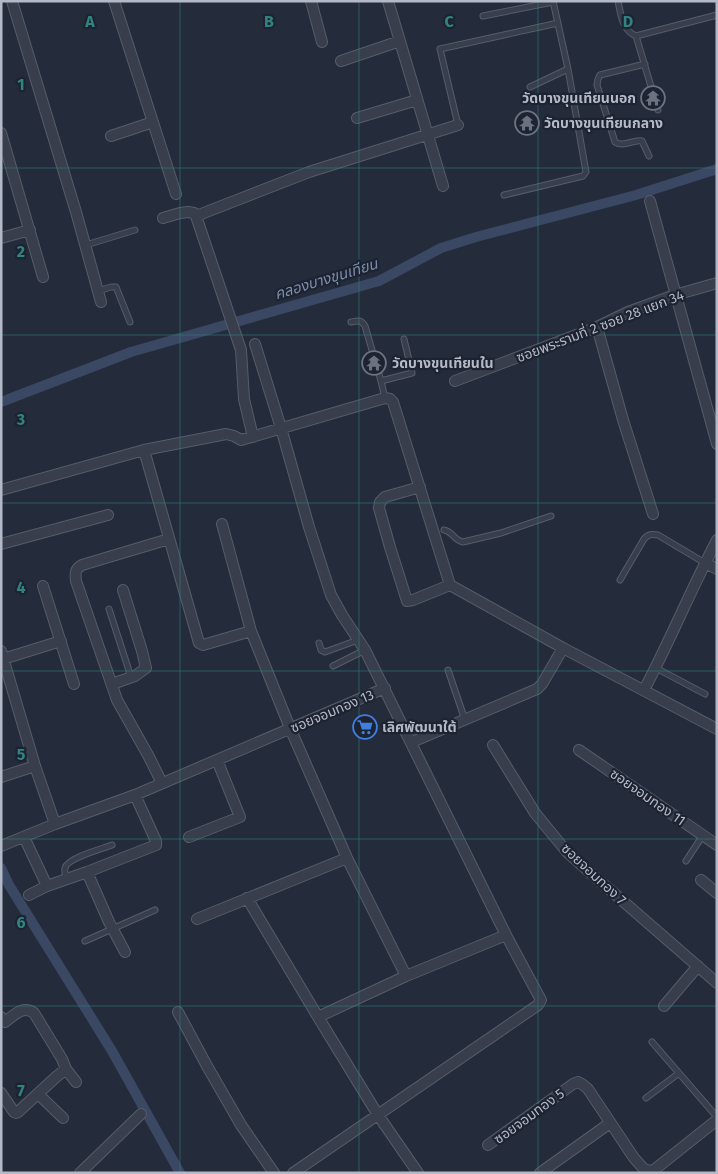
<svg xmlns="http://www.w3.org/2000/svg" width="718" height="1174" font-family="'Fira Sans','Noto Sans Thai',sans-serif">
<rect width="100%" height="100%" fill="#242c3c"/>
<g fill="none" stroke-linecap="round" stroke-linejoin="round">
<!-- canal -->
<path stroke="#3a4864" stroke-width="10" d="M1 402 131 352 379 281 441 248 476 237 636 195 717 169
M1 868 9 885 112 1051 180 1173"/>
<!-- service casing -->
<g stroke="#565c6a" stroke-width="7">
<path id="service" d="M618 1C621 15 622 30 636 36
M483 16 553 2
M645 64 600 75 598 79 597 85 615 142C624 148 633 139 642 141L649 156
M530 87 568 69
M658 110 636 36 717 15
M458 125 440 49 558 23
M504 195 583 176 586 172 568 69 553 1
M86 245 135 230
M98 291 111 287H116L130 322
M351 322C357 321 361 319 365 326L381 381 385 398
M381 381 412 373 404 339
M444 530C452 531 455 541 463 542L501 533 551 516
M620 580 644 539C648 534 652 534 658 535L705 563
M109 609 131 677
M319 643 321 650 325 652 358 640
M333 666 365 650
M656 668 705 694
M448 670 465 720
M686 861 703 835
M66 880C66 876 64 871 65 868 67 858 102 849 112 845
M85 941 155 910
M652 1042 717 1117
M646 1098 679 1073"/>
</g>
<!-- minor casing -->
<g stroke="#565c6a" stroke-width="12">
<path id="minor" d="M12 1 76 212 101 302
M114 1 176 194
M311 1 322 42
M388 1 443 186
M341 61 400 41
M357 118 417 100
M1 133 43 277
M111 136 153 122
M650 201 717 444
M196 216 309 172 458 125
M163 218 180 213 188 212 194 213 196 216 241 350 244 399 253 437
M1 238 30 230
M597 327 623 420 653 514
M255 344 281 428 309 527 331 595 342 615 365 650 506 935 541 1000 538 1005 293 1173
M455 381 597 327 628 312 675 295 717 283
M144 450 199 643 203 645 251 631
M420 487 385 497 380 502 379 508 390 547 407 601 413 600 450 585
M1 490 144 450 226 434 234 436 241 440 385 398 390 399 393 402 450 585 563 648 717 729
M222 524 251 631 290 728 347 858 406 976
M1 544 108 515
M705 563 717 569
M43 586 74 684
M1 651 35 766 55 824
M3 659 61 641
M112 684 135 676 146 668 142 651 123 590
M644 690C670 641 691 589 717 540
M412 742 537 689 542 684 563 648
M493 745 535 813 567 852 594 876 717 983
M579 750 717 845
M1 777 35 766
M162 783 148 755 117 700 76 581C75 573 75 569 82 565L169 539
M24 837 47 886
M189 837 240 817 217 760
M1 846 55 824 135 795 385 688
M87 872 109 922 125 952
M701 880 717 893
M29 895 47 886 87 872 156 845V841L135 795
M247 898 318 1017 378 1115 418 1173
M197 919 347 858
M664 1006 698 966
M178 1012 207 1066 241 1125 274 1173
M1 1017 5 1022C14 1015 23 1005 34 1013L62 1059 66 1069 56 1077 18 1112 16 1113 14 1112 1 1093
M318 1017 406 976 506 935
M66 1069 76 1082
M38 1094 63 1118
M488 1145 573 1084 578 1082 582 1084 588 1089 634 1158 644 1169 651 1171 654 1170 717 1120
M80 1173 141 1114
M540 1173 610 1123"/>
</g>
<!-- service -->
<use href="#service" stroke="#383e4c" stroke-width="5"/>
<!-- minor -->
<use href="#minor" stroke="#383e4c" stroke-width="10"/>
</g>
<!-- grid -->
<path fill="none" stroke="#308380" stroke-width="1" stroke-opacity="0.55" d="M180 1V1173M359 1V1173M538 1V1173M1 168H717M1 335H717M1 503H717M1 671H717M1 839H717M1 1006H717"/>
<!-- icons -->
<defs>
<g id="temple-ring" transform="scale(1.25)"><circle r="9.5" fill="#1d2331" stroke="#6b7280" stroke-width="1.5"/><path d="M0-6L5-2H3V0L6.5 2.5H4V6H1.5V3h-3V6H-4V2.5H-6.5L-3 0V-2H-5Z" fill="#6b7280"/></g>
<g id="supermarket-ring" transform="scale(1.25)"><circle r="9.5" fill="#1d2331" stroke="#3f7fe0" stroke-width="1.5"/><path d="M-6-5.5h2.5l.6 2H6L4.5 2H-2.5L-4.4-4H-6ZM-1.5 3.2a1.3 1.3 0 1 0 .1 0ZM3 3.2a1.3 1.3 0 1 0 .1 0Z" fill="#3f7fe0"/></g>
</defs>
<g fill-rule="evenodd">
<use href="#temple-ring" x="653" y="98"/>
<use href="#temple-ring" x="527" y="123"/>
<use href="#temple-ring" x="374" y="363"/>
<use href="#supermarket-ring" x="365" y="727"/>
</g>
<g text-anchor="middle" stroke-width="4.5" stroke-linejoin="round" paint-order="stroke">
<!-- poi labels -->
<g font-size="14" font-weight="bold" fill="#b4b9c7" stroke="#1d2331" text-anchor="start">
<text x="636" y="103" text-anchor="end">วัดบางขุนเทียนนอก</text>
<text x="544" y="128">วัดบางขุนเทียนกลาง</text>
<text x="392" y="368">วัดบางขุนเทียนใน</text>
<text x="382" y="732">เลิศพัฒนาใต้</text>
</g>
<!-- street labels -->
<g font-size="14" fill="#b4b9c7" stroke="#1d2331">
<text transform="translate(600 326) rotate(-21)" y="5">ซอยพระรามที่ 2 ซอย 28 แยก 34</text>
<text transform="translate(332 711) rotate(-23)" y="5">ซอยจอมทอง 13</text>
<text transform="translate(648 797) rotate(35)" y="5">ซอยจอมทอง 11</text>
<text transform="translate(594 874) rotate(43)" y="5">ซอยจอมทอง 7</text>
<text transform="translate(529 1116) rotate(-36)" y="5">ซอยจอมทอง 5</text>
</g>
<!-- water labels -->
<g font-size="15" font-style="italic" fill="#7c8dae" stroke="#1d2331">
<text transform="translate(326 279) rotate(-17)" y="5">คลองบางขุนเทียน</text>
</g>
</g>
<g font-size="16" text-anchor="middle" font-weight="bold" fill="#308380" stroke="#1d2331" stroke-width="4.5" stroke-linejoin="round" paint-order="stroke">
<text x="90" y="27">A</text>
<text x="269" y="27">B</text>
<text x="449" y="27">C</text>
<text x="628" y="27">D</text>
<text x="21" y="90">1</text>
<text x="21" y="257">2</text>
<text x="21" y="425">3</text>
<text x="21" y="593">4</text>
<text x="21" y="760">5</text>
<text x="21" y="928">6</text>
<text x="21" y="1096">7</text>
</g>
<!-- border -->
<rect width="718" height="1174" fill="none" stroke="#b4b9c7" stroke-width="5"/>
</svg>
